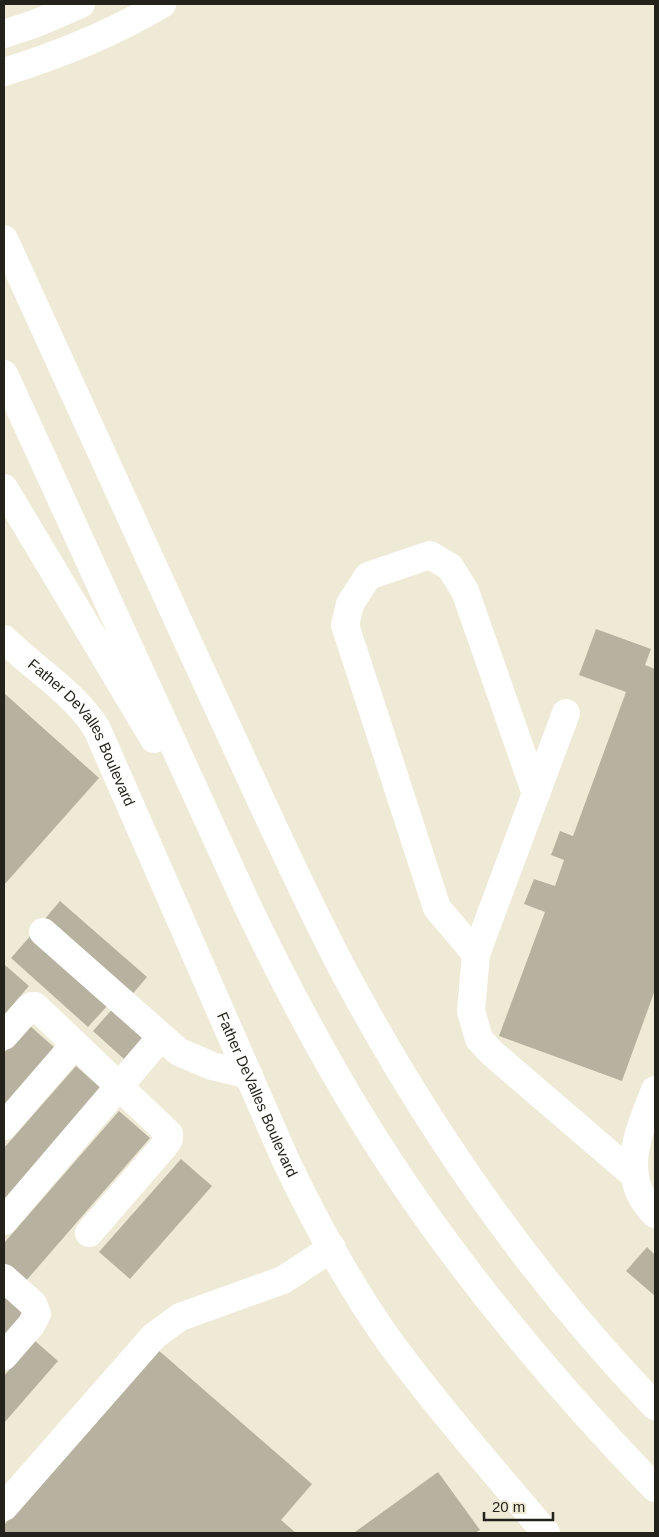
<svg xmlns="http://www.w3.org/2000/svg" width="659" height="1537" font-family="Arial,sans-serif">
<rect width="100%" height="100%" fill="#efead6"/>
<!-- building -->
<path fill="#b7b29f" d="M596 629 651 649 645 665 655 669V990L622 1081 499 1036 545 912 524 904 534 879 555 886 564 860 551 855 560 831 573 836 626 692 579 675Z
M4 693 99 778 4 885Z
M60 901 147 977 130 997 43 921Z
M32 934 109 1004 88 1027 11 958Z
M5 965 29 986 4 1015V966Z
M115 1006 147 1035 124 1059 93 1031Z
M29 1025 56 1049 4 1108V1053Z
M76 1066 104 1091 4 1205V1148Z
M119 1111 150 1138 25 1282 4 1264V1243Z
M181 1159 212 1186 130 1279 99 1252Z
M647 1247 655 1255V1296L626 1271Z
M4 1292 26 1312 4 1337Z
M34 1340 58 1361 4 1423V1376Z
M157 1349 312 1484 281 1520 296 1533H4V1525Z
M438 1472 480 1530 475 1533H356L355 1532Z"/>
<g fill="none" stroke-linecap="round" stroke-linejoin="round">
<!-- minor -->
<g stroke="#fff" stroke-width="28">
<path id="s1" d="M4 639C34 669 74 692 97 729L286 1161C316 1224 351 1288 392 1345 440 1410 494 1471 546 1533"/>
<path d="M566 713 476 954 471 1011 479 1039 492 1053 634 1175"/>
<path d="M43 932 179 1052 212 1066 249 1075"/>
<path d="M476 954 437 908 345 625 350 604 368 576 430 555 450 567 465 591 536 794"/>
<path d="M4 1036 29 1008 32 1006H35L169 1134V1139L165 1145 89 1233"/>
<path d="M655 1090C639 1131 617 1177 655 1214"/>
<path d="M4 1126 75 1044"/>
<path d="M4 1221 161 1037"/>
<path d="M4 1278 33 1304 37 1314 31 1325 4 1356"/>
<path d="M4 1507 154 1336 180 1317 283 1280 332 1248"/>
</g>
<!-- highway -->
<path stroke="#fff" stroke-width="28" d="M4 34 37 23 81 4
M4 72C59 55 112 34 162 4
M4 239C75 394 145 550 217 705 258 793 297 882 342 968 426 1126 531 1277 655 1406
M4 374 247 905C290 995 337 1083 392 1166 469 1282 558 1388 655 1488
M4 488 154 739"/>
</g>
<g text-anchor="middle" stroke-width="4" stroke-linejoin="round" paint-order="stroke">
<!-- street labels -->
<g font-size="15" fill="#24231b" stroke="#efead6">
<text dy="5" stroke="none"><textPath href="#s1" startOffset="124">Father DeValles Boulevard</textPath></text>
<text dy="5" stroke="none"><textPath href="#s1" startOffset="529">Father DeValles Boulevard</textPath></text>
</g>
</g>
<!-- border -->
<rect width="659" height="1537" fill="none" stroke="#24231b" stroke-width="10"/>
<!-- scale -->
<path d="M484 1512v8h69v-8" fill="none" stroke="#24231b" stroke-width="2.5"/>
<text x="492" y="1512" font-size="15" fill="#24231b" stroke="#efead6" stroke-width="4" paint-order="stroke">20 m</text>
</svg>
